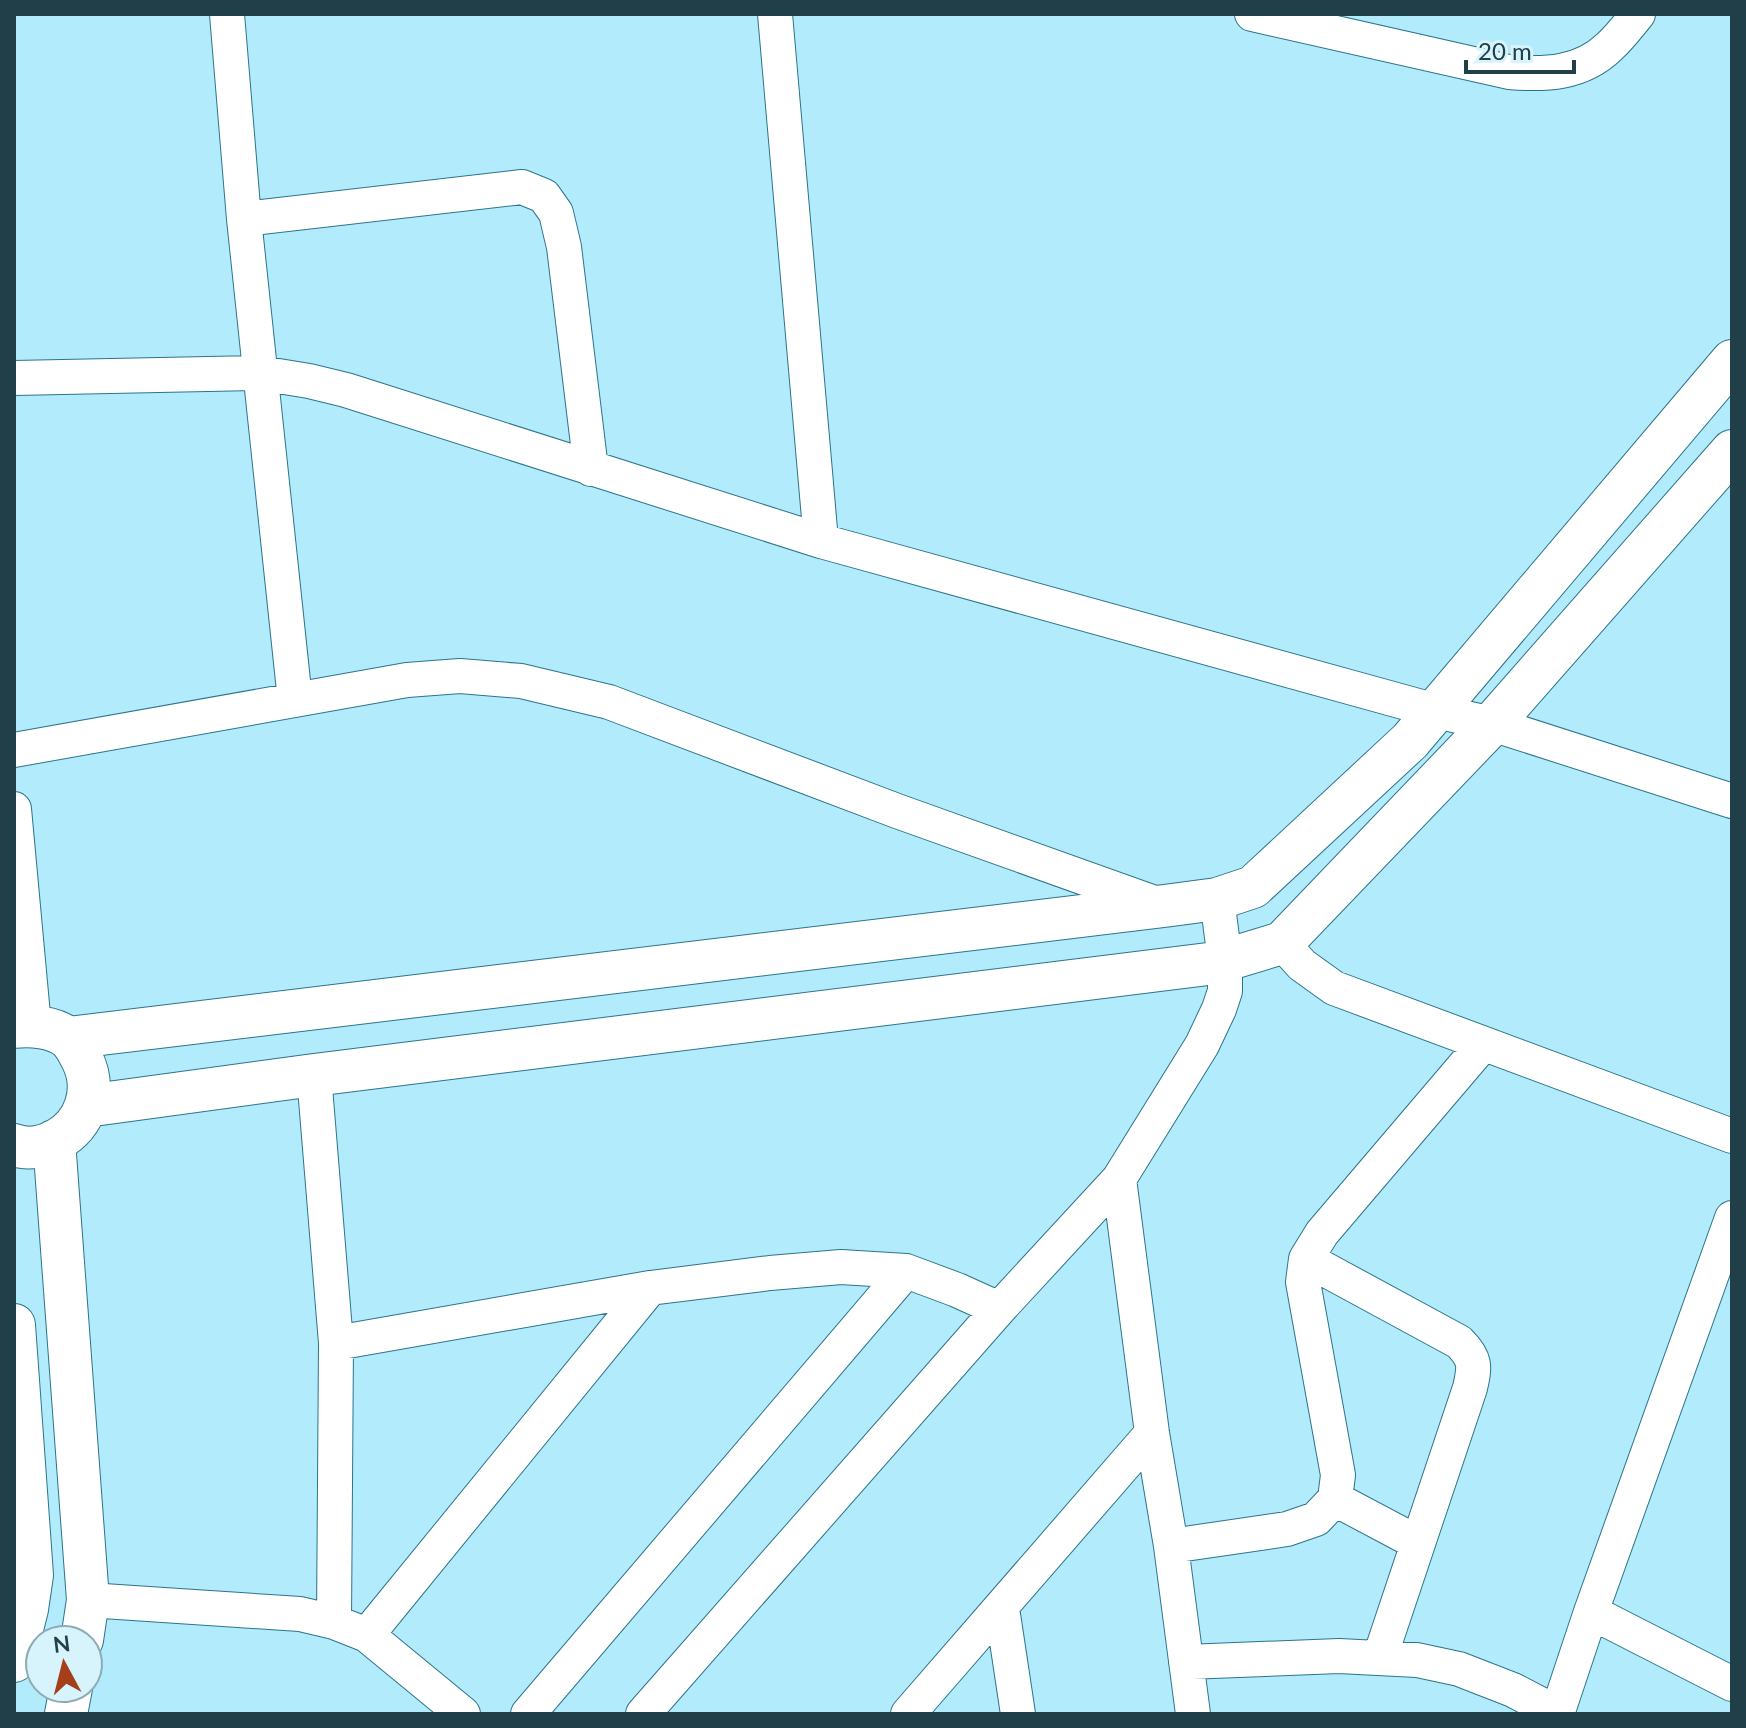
<svg xmlns="http://www.w3.org/2000/svg" width="1746" height="1728" font-family="Lato,sans-serif">
<rect width="100%" height="100%" fill="#b2ebfc"/>
<g fill="none" stroke-linecap="round" stroke-linejoin="round">
<!-- minor casing -->
<g stroke="#2b7589" stroke-width="36">
<path id="minor" d="M227 14 244 219 295 700
M775 14 821 541
M1252 14 1509 72C1545 75 1581 74 1609 47 1620 37 1629 25 1638 14
M244 219 522 187 544 196 556 213 564 247 591 469
M14 378 260 373 309 381 346 390 821 541 1436 711 1492 724 1732 801
M14 750 407 680 460 676 521 681 609 702 897 811 1160 905
M14 809 34 1026
M1282 943 1302 965 1334 988 1732 1136
M314 1075 336 1343 334 1622
M1119 1179 1152 1433 1171 1546 1193 1714
M1306 1259 1459 1342C1476 1359 1475 1366 1470 1388L1380 1657
M336 1343 650 1288 770 1273 841 1267 906 1271 957 1290 999 1309
M1335 1499 1418 1543
M1171 1546 1287 1529 1316 1519 1335 1499 1338 1475 1303 1282 1306 1259 1322 1233 1483 1044
M88 1600 300 1614 334 1622 367 1635 463 1714
M1002 1608 1018 1714
M1591 1612 1732 1684
M367 1635 650 1288
M1186 1662 1339 1656 1417 1660 1459 1669 1513 1690 1557 1713
M528 1714 906 1271
M643 1714 999 1309 1119 1179 1202 1045 1219 1009 1225 991V960L1217 899
M908 1714 1152 1433
M1557 1714 1591 1612 1732 1218"/>
</g>
<!-- tertiary casing -->
<g stroke="#2b7589" stroke-width="44">
<path id="tertiary" d="M14 1027C31 1025 54 1027 68 1038 74 1043 79 1053 82 1059 97 1089 86 1124 57 1140 44 1147 28 1150 14 1145
M68 1038 1164 906 1217 899 1253 887 1410 741 1732 361
M86 1106 314 1075 1216 963 1282 943 1492 724 1732 451
M54 1141 88 1600 82 1640
M14 1325 32 1575 27 1609 14 1661
M66 1714 71 1688"/>
</g>
<!-- minor -->
<use href="#minor" stroke="#fff" stroke-width="34"/>
<!-- tertiary -->
<use href="#tertiary" stroke="#fff" stroke-width="42"/>
</g>
<!-- border -->
<rect width="1746" height="1728" fill="none" stroke="#213f48" stroke-width="32"/>
<!-- north arrow -->
<g transform="translate(64 1664) rotate(353)"><circle r="38" fill="#d7f3fc" stroke="#8eabb4" stroke-width="2"/>
<path d="M0-6L14 30L0 20L-14 30Z" fill="#a53f19"/>
<text y="-12" font-size="22" font-weight="bold" text-anchor="middle" fill="#213f48">N</text>
</g>
<!-- scale -->
<path d="M1466 60v12h108v-12" fill="none" stroke="#213f48" stroke-width="4"/>
<text x="1478" y="60" font-size="24" fill="#213f48" stroke="#d7f3fc" stroke-width="6" paint-order="stroke">20 m</text>
</svg>
